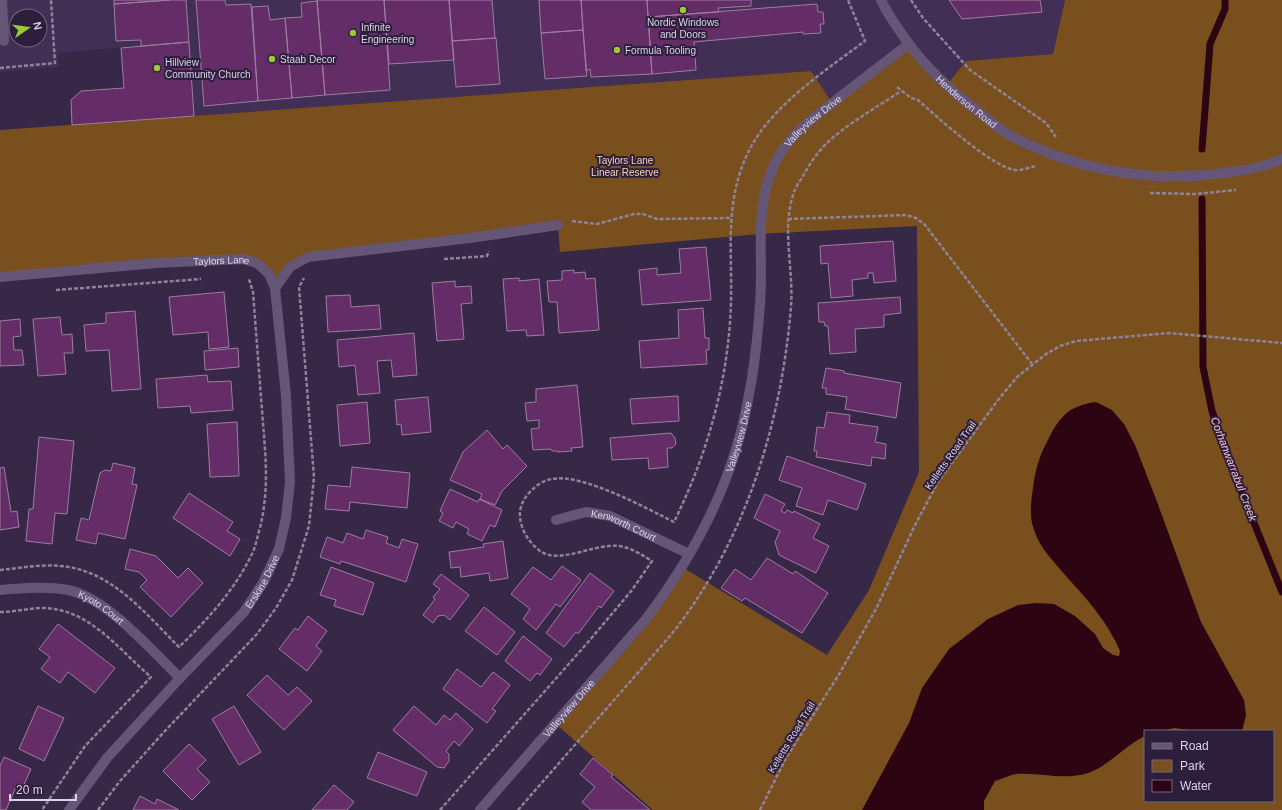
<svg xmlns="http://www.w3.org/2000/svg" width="1282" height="810" font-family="Arial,sans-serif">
<rect width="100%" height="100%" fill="#372847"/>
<!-- built -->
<path fill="#412f55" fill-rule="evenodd" d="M0 0H1065L1053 54 966 61 946 86 832 104 811 71 194 116 189 42 58 53V67L0 72ZM16 16H40V40H16Z"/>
<!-- green -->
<path fill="#7a4f1e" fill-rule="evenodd" d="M1065 0H1282V810H653L556 724 682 567 827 655 869 590 919 472 917 226 759 234 560 252 558 226 308 257 280 280 243 259 0 277V130L811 71 832 103 909 44 946 86 966 61 1053 54ZM1145 731H1273V801H1145Z"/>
<!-- water -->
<path fill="#2d0411" d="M1096 402 1112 410 1124 424 1135 445 1156 499 1201 622 1244 700 1246 715 1242 731H1197L1174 728 1161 731H1145V736C1122 747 1105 771 1080 775 1058 779 1037 772 1016 774 1009 775 1002 779 995 781L984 801V810H862L909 723 922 688 949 649 988 619 1018 605 1036 603 1054 604 1075 616 1095 634 1103 648 1113 655 1119 656 1120 651C1108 622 1086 598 1065 575 1053 561 1040 548 1034 530 1029 517 1031 502 1033 488 1035 472 1039 456 1047 442 1059 417 1068 406 1096 402Z"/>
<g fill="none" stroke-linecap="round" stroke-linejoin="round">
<!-- stream -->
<path stroke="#2d0411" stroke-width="7" d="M1202 149 1210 44 1225 9V0
M1202 199 1203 367 1212 411 1229 461 1282 592"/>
</g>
<!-- building -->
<path fill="#642d67" stroke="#9c7e9d" d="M114 0H170L114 4Z
M170 0H186L189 42 141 46V40L116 41 114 4Z
M196 0H225L226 5 251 4 258 101 204 106Z
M317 0H384L390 90 325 95Z
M384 0H449L454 60 389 64Z
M449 0H492L495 38 452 41Z
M539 0H581L583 30 541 33Z
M581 0H647L652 74 591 77 590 69 586 71Z
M647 0H751V6L718 8 719 12 648 17Z
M949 0H1040L1042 12 962 19Z
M317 1 325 95 292 98 285 18 302 17 301 3Z
M817 4 818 12H823L824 24H820L821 33 803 34V32L694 42 696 70 652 74 648 17Z
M268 6 270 20 285 18 292 98 258 101 252 7Z
M583 30 587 76 545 79 541 33Z
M495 38H496L500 84 456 87 452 41Z
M189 42 194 116 72 125 71 100 81 91 124 88 121 48Z
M893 241 896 281 874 283 873 273H868V278L852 280 853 296 831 298 828 263 821 264 820 246Z
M706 247 711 300 642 305 639 270 657 268V275L681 273 679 249Z
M574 270V273L585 272 586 279 595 278 599 330 559 333 557 302H549L547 281 562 280V271Z
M519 278V281L539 279 544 335 527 336 526 330 507 331 503 279Z
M455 281V287L471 286 472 303 461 304 464 339 437 341 432 283Z
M224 292 229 347 209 349 208 332 173 335 169 297Z
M350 295 351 307 379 305 381 329 328 332 326 296Z
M900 297 901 313 884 315V327L855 329 856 352 830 354 828 326H825L824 322H819L818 303Z
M703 308 705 338H709V350H706L707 364 641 368 639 341 679 338 678 310Z
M135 311 141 389 112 391 109 350 86 351 84 325 106 323V313Z
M60 317 62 335 72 334 73 353H64L66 374 38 376 33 319Z
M20 319 21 336 13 337 14 350H22L24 365 0 366V321Z
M414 333 417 375 393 377 391 360 377 361 380 393 358 395 355 365 339 367 337 340Z
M238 348 239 367 205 370 204 351Z
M826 368 844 371V373L901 383 896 418 845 409 847 397 826 394V388H822Z
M207 375 208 382 231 381 233 410 191 413 190 406 158 408 156 379Z
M577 385 583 447 571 448 572 451 558 452V451H552L551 449 533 450 531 429 539 428V420L527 421 525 403 536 402V389Z
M678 396 679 421 632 424 630 399Z
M428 397 431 432 402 435 401 424 397 425 395 400Z
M367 402 370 443 340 446 337 405Z
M827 412 850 415 849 423 878 427 875 442 886 444 885 459 872 457 871 466 816 457 817 451H814L817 427 824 428Z
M237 422 239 476 210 477 207 424Z
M487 430 503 449 507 445 527 466 502 491 495 505 480 499 482 494 450 480 463 452Z
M671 433 675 438 676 444 672 448H667L668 467 649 469 648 458 612 460 610 438Z
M39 437 74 441 67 514 55 513 52 544 26 541 29 509H33Z
M787 456 866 484 857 510 828 500 823 515 796 506 802 488 779 480Z
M113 463 135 468 132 484 137 485 125 539 98 533 96 544 76 540 81 518 89 520 100 473 105 470 111 471Z
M4 467 11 512 17 511 19 527 0 530V468Z
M352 467 410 473 407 508 350 502 349 511 325 509 328 485 350 487Z
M450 489 478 502 479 499 502 510 495 527 490 525 482 541 467 534 469 529 456 522 453 528 439 521 443 513 440 511Z
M189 493 233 522 227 531 240 539 230 556 173 518Z
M765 494 785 504 781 511 785 513 787 510 793 513 794 511 820 524 813 538 829 546 816 573 779 555 775 542 780 531 754 518Z
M366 530 388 537 386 543 399 548 402 539 418 544 406 582 341 561 340 564 320 557 327 537 343 543 347 533 363 539Z
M503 541 508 578 490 581 489 573 461 577 460 567 451 568 449 552 484 547 483 544Z
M130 549 156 556 178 578 188 568 203 583 171 617 140 587 147 580 139 572 125 569Z
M767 558 793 574 795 571 828 593 802 633 745 598 742 601 721 588 735 569 751 580Z
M562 566 581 580 560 607 556 604 536 630 523 619 530 609 511 594 533 567 551 580Z
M331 567 374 583 363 615 334 606 336 600 320 595Z
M590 573 614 591 601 608 599 606 578 634 576 632 564 647 546 633Z
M441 574 469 595 450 620 444 615 438 616 433 623 423 615 435 599 433 597 440 589 433 584Z
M484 607 515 632 497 655 465 631Z
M308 616 327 631 316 646 322 651 307 671 279 649 295 628 298 630Z
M58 624 115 668 95 693 68 672 60 683 41 669 50 657 39 649Z
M523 636 552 659 540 675 537 673 530 681 505 661Z
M457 669 481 687 493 672 510 685 492 709 496 711 487 723 443 689Z
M267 675 288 695 297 687 312 701 284 730 247 695Z
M38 706 64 718 44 761 19 749Z
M234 706 261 752 239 765 212 719Z
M414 706 436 725 444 715 450 720 456 713 473 729 459 746 454 741 446 751 449 754V761L444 768 437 767 393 730Z
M189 744 206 760 197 769 210 782 192 800 163 771Z
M378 752 427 772 417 796 367 778Z
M4 757 31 769 22 789 16 787 6 810H0V766Z
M593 758 613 775 611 777 650 810H591L582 802 595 787 580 774Z
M334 785 354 802 347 810H312Z
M140 796 155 804 157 799 179 810H133Z"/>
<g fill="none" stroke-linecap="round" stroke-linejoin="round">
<!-- path -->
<path stroke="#8f839c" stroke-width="2.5" stroke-dasharray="4 2" stroke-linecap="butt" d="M911 0 923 18 970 70 1046 123 1056 137
M0 68 55 63 51 0
M897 87 911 98 918 100C937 117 992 167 1015 170 1021 171 1030 167 1036 166
M1150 193 1195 194 1236 190
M788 219 906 215 916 218 925 225 1032 364
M572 221 597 224 634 214H643L657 219 731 218
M444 259 487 256 489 251
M56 290 201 279
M0 570C20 568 41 564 61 566 111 570 146 614 179 647 208 619 234 591 252 554 256 546 257 537 260 528 270 486 265 452 262 410 259 371 256 332 253 292L249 279
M0 612C14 612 29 608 43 608 90 609 118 649 151 677L85 746 42 810
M98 810 120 781 164 732 257 634 276 608 292 580 309 526 314 477 299 287 304 278
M440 810 589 641 632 590 652 561C642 555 632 548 619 546 594 543 560 565 540 551 528 542 519 527 520 512 521 503 526 495 533 489 538 484 545 480 552 479 582 473 646 508 674 522 705 459 725 392 730 322 735 260 720 203 752 145 775 104 827 69 865 41L848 0
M518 810 670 636C745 543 781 425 791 307 794 269 781 229 794 192 796 186 800 181 803 176 809 165 816 154 825 145 846 124 876 108 901 91
M760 810 786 758 838 676 876 609 915 525 938 482 998 400 1017 377 1046 354 1060 346 1076 341 1169 333 1282 343"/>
<!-- minor -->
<g stroke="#655678" stroke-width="10">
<path d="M2 0 4 41"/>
<path id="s1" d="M881 0C889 17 901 33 912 48 933 75 958 96 985 117 993 123 1000 130 1009 135 1076 170 1148 183 1223 173 1243 171 1264 167 1282 159"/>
<path id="s2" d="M0 277 156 263 243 259 257 263 269 274 275 288 290 267 308 257 470 238 558 225"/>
<path id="s3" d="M556 520 586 512 610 516 689 554"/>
<path id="s4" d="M0 590C22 588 46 586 68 590 106 597 152 651 180 678"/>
<path id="s5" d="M69 810 107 758 180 678 244 612 263 583 279 549 286 518 290 482 286 396 275 288"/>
<path id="s6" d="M480 810 646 619C686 566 721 504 739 439 751 395 757 349 760 304 764 255 753 210 775 163 789 134 816 116 840 97 863 79 886 61 909 44"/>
</g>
</g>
<!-- markers -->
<g fill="#9cca32" stroke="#2d1e3c" stroke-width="1.5">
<circle cx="683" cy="10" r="4"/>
<circle cx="353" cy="33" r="4"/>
<circle cx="617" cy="50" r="4"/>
<circle cx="272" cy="59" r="4"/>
<circle cx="157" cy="68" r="4"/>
</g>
<g text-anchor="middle" stroke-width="4" stroke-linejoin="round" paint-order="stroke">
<!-- poi labels -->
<g font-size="10" fill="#ddd4e8" stroke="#2d1e3c" text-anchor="start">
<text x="683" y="26" text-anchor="middle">Nordic Windows<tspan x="683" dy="12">and Doors</tspan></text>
<text x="361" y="31">Infinite<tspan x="361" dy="12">Engineering</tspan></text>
<text x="625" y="54">Formula Tooling</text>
<text x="280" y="63">Staab Decor</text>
<text x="165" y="66">Hillview<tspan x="165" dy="12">Community Church</tspan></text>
</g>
<!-- street labels -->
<g font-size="10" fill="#ddd4e8" stroke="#2d1e3c">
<text dy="4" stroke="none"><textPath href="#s1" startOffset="134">Henderson Road</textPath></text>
<text dy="4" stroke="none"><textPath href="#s6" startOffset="794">Valleyview Drive</textPath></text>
<text dy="4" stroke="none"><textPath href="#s2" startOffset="222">Taylors Lane</textPath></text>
<text dy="4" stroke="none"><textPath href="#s6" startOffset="459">Valleyview Drive</textPath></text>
<text transform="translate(950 455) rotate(-55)" y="4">Kelletts Road Trail</text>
<text dy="4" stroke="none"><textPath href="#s3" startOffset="71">Kenworth Court</textPath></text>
<text dy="4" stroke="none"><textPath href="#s5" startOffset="300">Erskine Drive</textPath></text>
<text dy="4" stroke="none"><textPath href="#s4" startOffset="106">Kyoto Court</textPath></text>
<text dy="4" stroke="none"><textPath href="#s6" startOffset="135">Valleyview Drive</textPath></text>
<text transform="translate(791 737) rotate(-59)" y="4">Kelletts Road Trail</text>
</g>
<!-- park labels -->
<g font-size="10" fill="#f8d6b6" stroke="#2d1e3c">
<text x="625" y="164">Taylors Lane<tspan x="625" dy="12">Linear Reserve</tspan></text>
</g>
<!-- water labels -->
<g font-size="11" font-style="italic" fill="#f5c4cd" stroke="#2d1e3c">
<text transform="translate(1234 469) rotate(69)" y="4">Corhanwarrabul Creek</text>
</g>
</g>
<!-- legend -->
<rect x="1144" y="730" width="130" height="72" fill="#2d1e3c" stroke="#736781"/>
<rect x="1152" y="743" width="20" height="6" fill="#655678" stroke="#736781"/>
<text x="1180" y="750" font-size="12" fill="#ddd4e8">Road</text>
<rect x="1152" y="760" width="20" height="12" fill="#7a4f1e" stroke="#736781"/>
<text x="1180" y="770" font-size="12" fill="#ddd4e8">Park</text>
<rect x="1152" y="780" width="20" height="12" fill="#2d0411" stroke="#736781"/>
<text x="1180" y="790" font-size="12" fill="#ddd4e8">Water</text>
<!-- north arrow -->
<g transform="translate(28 28) rotate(77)"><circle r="19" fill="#2d1e3c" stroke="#736781"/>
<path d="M0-3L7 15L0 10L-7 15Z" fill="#9cca32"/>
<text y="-6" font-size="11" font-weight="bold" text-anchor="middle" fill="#ddd4e8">N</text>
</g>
<!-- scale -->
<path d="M10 794v6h66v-6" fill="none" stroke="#ddd4e8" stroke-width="2"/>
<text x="16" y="794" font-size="12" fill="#ddd4e8" stroke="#2d1e3c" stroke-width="3" paint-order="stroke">20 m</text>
</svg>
